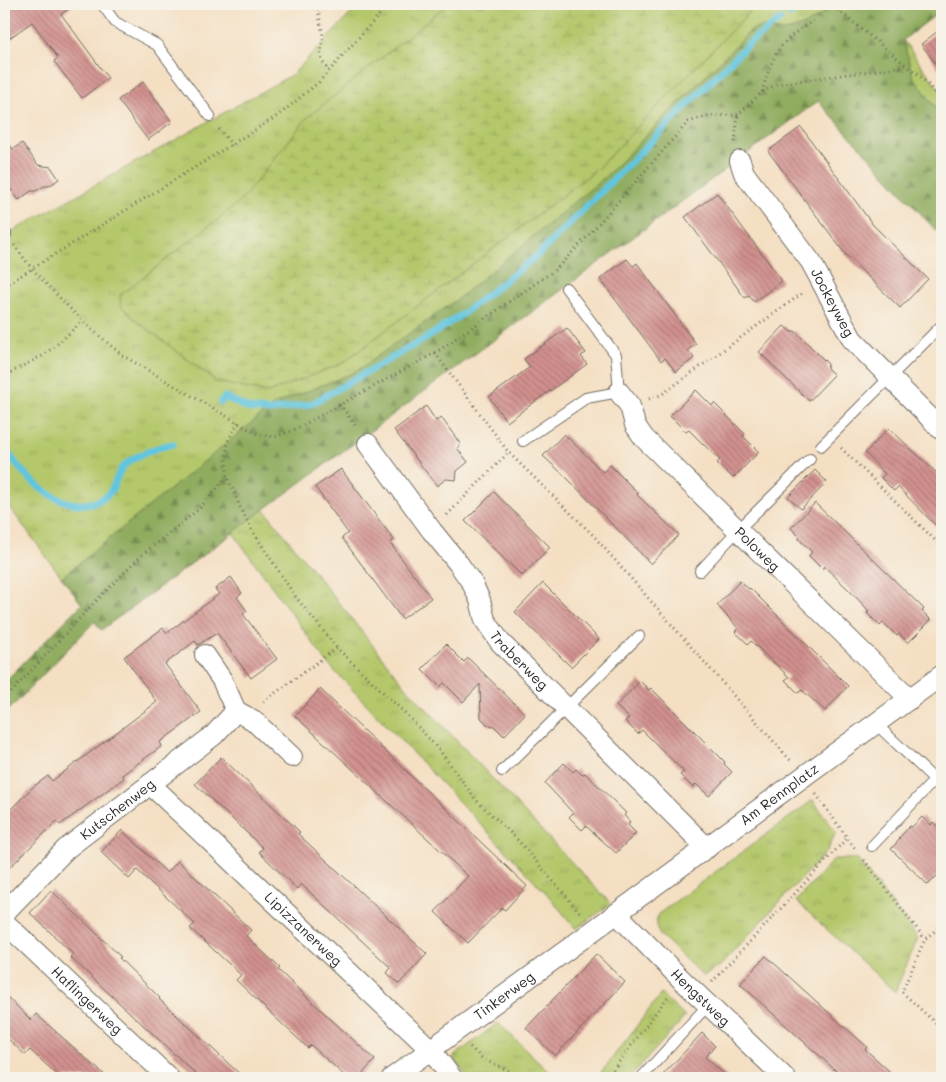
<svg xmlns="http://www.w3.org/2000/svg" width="946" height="1082" font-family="Mali,sans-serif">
<defs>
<pattern id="grass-tufts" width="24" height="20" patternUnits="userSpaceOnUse" patternTransform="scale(1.25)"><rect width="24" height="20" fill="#b4c76b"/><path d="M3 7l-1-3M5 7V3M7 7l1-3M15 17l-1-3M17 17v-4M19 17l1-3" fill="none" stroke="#9bab5d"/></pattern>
<pattern id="forest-firs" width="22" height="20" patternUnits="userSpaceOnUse" patternTransform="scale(1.25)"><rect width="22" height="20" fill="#8fac5f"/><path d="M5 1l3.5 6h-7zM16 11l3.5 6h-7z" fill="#758c4f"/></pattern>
<pattern id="wetland-marsh" width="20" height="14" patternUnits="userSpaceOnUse" patternTransform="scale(1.25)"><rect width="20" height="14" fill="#b4c76b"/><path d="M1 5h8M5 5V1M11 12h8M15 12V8" fill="none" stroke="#9bab5d"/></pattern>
<pattern id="building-back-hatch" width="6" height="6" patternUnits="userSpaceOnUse" patternTransform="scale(1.25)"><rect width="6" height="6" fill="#d2918f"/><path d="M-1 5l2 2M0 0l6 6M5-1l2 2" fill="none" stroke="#ab7775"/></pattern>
</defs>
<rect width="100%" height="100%" fill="#f7f3e8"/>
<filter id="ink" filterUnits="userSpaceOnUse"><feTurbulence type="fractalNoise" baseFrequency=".02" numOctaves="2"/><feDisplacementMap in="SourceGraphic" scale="10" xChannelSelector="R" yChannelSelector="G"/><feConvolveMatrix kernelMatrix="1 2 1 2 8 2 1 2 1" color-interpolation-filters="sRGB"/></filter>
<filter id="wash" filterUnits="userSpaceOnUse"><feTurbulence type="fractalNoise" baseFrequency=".0096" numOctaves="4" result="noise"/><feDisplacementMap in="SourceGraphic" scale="20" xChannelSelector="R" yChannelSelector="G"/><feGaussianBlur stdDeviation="1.12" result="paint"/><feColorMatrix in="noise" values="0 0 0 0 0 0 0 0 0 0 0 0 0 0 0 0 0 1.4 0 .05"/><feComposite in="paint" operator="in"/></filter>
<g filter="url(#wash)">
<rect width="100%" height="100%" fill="#f4dfc3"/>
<!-- grass -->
<path fill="url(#grass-tufts)" stroke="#70794b" d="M360 4H942V10L903 40 942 93V237L818 101 264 509 405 686 611 904 576 929 547 894 328 664 233 533 101 630 4 500V236L293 74Z
M813 800 836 832 827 851 719 967 703 976 660 935C655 927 654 920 661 912Z
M834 859H857L918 938 895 992 796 901Z
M661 994 685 1017 629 1078H597Z
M498 1023 556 1078H468L453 1057Z"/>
<!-- forest -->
<path fill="url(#forest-firs)" stroke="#5d6c45" d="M837 4H942V9L903 40 913 76 942 116V237L818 101 101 630 95 621 4 715V682L82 604 62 577 275 404 355 372 455 301 606 176 750 31C766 23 766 30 780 31 802 31 820 15 837 4Z"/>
<!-- wetland -->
<path fill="url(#wetland-marsh)" stroke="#70794b" d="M448 4H757L596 170 343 363 268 393 217 382 137 321 121 306 120 295 240 202 307 118Z"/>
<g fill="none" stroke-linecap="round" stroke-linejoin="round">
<!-- stream -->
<path stroke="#60c5de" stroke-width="7" d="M790 14 806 4
M221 402 225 397 249 409 271 411 311 404 425 339 461 315 538 255 748 44 780 20
M4 445C20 476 67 522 105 497 116 489 115 477 122 468 130 457 160 446 173 444"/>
</g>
<g id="blocks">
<!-- building -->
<path fill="url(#building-back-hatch)" d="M4 4H76L61 14 108 78 82 98 54 61 58 58 32 22 4 42Z
M942 28V73L921 44Z
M143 82 172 122 148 140 118 100Z
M801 127 873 225 928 279 900 308 846 255 768 151Z
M4 139 13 149 22 143 38 165 51 167 59 179 49 186H44L36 191H31L19 200 4 180Z
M717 193 782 281 754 302 749 295 745 298 685 217Z
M627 259 633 266 637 263 696 344 688 350 694 358 676 372 665 358 661 361 600 279Z
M784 326 791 332 795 331 828 364 827 368 834 375 809 401 759 352Z
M567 328 586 353 581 356 587 364 507 422 489 397 530 367 524 359Z
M696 390 712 406 714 403 745 434 743 436 759 452 733 478 717 463 720 460 704 445 689 430 686 432 670 416Z
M426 406 436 421 441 417 461 445 457 448 468 462 457 471 456 480 446 479 437 486 394 430Z
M889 428 942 478V532L898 487 894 491 881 478 885 474 865 453Z
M564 434 603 472 610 465 638 493 637 495 679 535 651 564 566 477 543 456Z
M341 469 394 540 390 543 431 598 402 619 342 538 348 533 315 487Z
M815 470 827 482 801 509 788 497Z
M494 492 550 547 522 576 465 521Z
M815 503 924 609 922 611 931 620 908 643 899 634 897 636 883 622 880 626 867 613 869 611 848 589 824 566 822 569 809 556 812 552 799 539 800 537 791 528Z
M231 577 242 593 237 597 247 611 243 614 277 659 251 678 217 633 198 645 195 641 165 664 201 712 160 742 162 746 122 775 124 778 60 825 57 821 4 873V816L33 787 48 776 52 781 157 702 124 657 163 628 167 633 219 594 215 589Z
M740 581 749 589 750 588 848 686 825 711 802 690 798 693 785 680 789 677 751 641 748 644 735 632 738 628 717 605Z
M543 583 599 639 571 667 515 612Z
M446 644 464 662 468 658 525 714 504 736 494 726 488 725 481 718 480 684 463 702 444 683 440 687 422 669Z
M640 681 649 690 651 688 725 762 724 764 732 772 709 796 696 784 693 788 680 775 684 772 642 730 638 734 625 721 629 718 616 706Z
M320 689 527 886 505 910 502 908 468 943 435 912 468 876 295 716Z
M221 757 300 832 298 834 427 954 399 984 387 973 391 968 301 884 297 889 259 852 263 848 195 784Z
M564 763 573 772 576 769 582 775 585 773 626 813 624 815 630 822 628 825 636 833 616 853 586 826 582 830 569 817 573 813 545 783Z
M922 817 931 825 933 822 942 831V871L928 885 891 849 900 839 899 838 910 826 912 827Z
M122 830 167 873 178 861 251 930 246 936 280 968 278 970 375 1060 358 1078H347L311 1045 308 1048 264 1007 236 980 241 975 190 928 195 924 137 870 129 879 101 852Z
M51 890 121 957 119 958 160 998 159 999 244 1078H200L70 957 73 954 30 913Z
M596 954 625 982 555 1056 526 1028Z
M766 956 867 1047 865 1049 897 1078H844L740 984Z
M4 994 31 1020 36 1014 108 1078H61L30 1050 25 1055 4 1035Z
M702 1033 715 1046 705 1057 728 1078H660Z"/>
</g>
</g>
<g filter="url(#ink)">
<use href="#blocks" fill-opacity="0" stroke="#716a60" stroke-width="1"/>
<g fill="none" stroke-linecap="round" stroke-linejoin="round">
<!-- service casing -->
<g stroke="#716a60" stroke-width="12">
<path id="service" d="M102 4 115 22 157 45 210 116
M4 230 6 234
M523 441 586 398 619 392 616 355 566 288
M821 446 942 325
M700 571 738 530 810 459
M876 724 935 780
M502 771 639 636
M872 846 942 772
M641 1078 708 1005"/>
</g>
<!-- minor casing -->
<g stroke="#716a60" stroke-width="22">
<g id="minor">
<path id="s1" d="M740 161 744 173 811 262 852 339 942 430"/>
<path id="s2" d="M619 392 630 406 635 425 644 438 910 699"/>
<path id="s3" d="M368 444 432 531 458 563 472 583 480 600 485 620 500 642 707 848"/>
<path d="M236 711 253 720 292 757"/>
<path id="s4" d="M150 784 430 1049 452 1078"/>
<path id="s5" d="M4 913 66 849 214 735 236 711 222 680 205 655"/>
<path id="s6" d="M617 914 681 979 785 1078"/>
<path id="s7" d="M4 922 169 1078"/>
<path id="s8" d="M392 1078 942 675"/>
</g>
</g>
<!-- path -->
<path stroke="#716a60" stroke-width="3" stroke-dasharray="1 4" stroke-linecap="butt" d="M317 4 323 36 321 54 322 61 329 71
M838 10 907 66
M762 92C766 78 771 60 780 48 788 37 801 29 813 21
M219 129 232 145
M735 142 738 115
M14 245 32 269 82 321 122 355 257 434 275 437 292 431 435 353 555 270 587 237 688 122 708 116 738 115 762 92 777 84 907 66C922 75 932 89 942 103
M4 286 279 115 319 82 389 4
M435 353 509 453 592 534 791 761
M6 375 42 356 60 342 82 321
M649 399 661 395 804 292
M340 404 357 428
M238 422 228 441 226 457 227 476 241 509 252 530 295 596 337 648 410 718 440 751 477 801 516 838 582 915
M841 448 942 547
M447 515 509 452
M4 700 91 606 143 554 200 508 227 477
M263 702 337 648
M816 794 856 850
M864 860 925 939
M942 925 925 939 902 992 942 1029
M712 982 847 838
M470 1047 483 1059 525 1078
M607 1078 669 995"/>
<!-- service -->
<use href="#service" stroke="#fff" stroke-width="10"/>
<!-- minor -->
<use href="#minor" stroke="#fff" stroke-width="20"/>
</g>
</g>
<g text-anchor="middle" stroke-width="4" stroke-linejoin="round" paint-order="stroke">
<!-- street labels -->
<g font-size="14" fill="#2b2b2b" stroke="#f7f3e8">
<text dy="5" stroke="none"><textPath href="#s1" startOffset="170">Jockeyweg</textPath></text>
<text dy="5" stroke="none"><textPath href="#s2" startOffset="212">Poloweg</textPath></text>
<text dy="5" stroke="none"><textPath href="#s3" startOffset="266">Traberweg</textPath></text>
<text dy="5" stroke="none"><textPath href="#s8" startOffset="480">Am Rennplatz</textPath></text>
<text dy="5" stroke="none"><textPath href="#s5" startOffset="154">Kutschenweg</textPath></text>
<text dy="5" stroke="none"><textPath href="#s4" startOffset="211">Lipizzanerweg</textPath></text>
<text dy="5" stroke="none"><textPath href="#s8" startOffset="139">Tinkerweg</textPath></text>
<text dy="5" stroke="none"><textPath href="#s6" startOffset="118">Hengstweg</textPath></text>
<text dy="5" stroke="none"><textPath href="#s7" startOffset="114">Haflingerweg</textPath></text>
</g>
</g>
<!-- margin -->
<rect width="946" height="1082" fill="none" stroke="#f7f3e8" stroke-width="20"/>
</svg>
